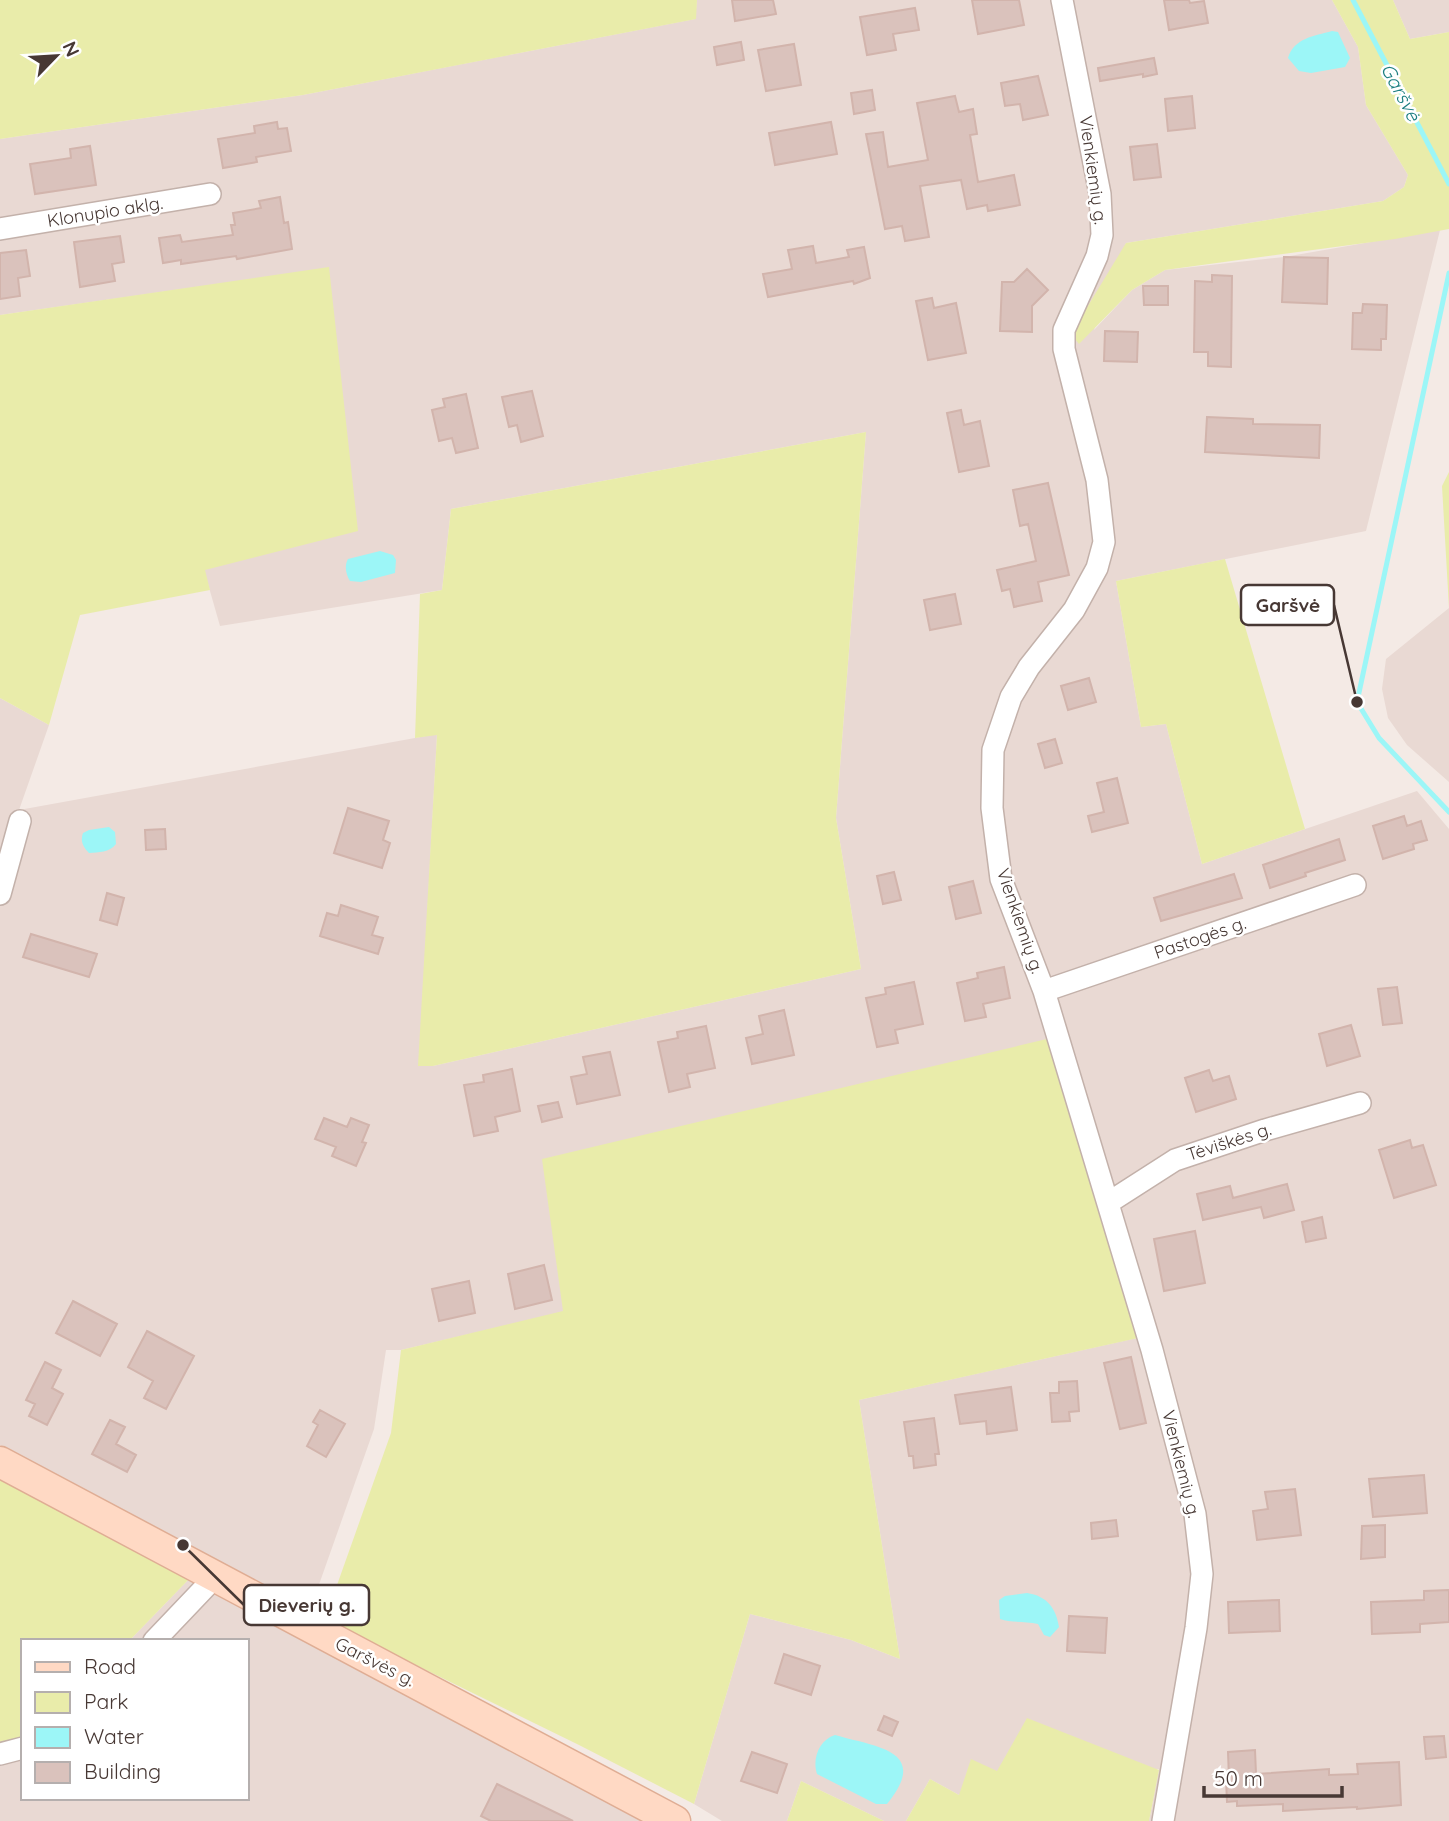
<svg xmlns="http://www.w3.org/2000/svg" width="1449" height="1821" font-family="Quicksand,sans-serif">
<rect width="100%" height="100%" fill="#f4eae5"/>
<!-- residential -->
<path fill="#e9d9d3" d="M697 0H1332L1358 47 1366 105 1408 175 1404 187 1383 201 1126 243 1094 330 1132 290 1165 270 1284 257 1440 230 1366 531 1116 581 1141 727 1166 724 1202 864 1417 791 1449 829V1821H1149L1159 1769 997 1771 959 1795 930 1779 906 1821H884L801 1781 787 1821H722L694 1804 750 1614 851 1640 900 1659 859 1400 1137 1338 563 1312 401 1350H386L374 1429 310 1610 286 1600 0 1445V698L49 725 19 810 437 734 419 1066H433L861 969 836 818 866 432 451 509 442 590 220 626 204 570 329 268 0 315V139L303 95 695 19Z
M1393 0H1449V32L1410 39Z
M1449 608V782L1407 745 1388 718 1382 689 1386 659Z
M193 1575 509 1750 642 1821H0V1746L23 1737V1798H247V1641H129Z"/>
<!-- green -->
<path fill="#e9ecaa" d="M0 0H697L696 19 303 95 0 139Z
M1332 0H1393L1410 39 1449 32V229L1395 239 1165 270 1132 290 1079 344 1071 334 1126 243 1383 201 1404 187 1408 175 1366 105 1358 47Z
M329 267 358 531 205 570 210 590 80 615 49 725 0 698V315Z
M866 432 836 818 861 969 433 1066H418L437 735 415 738 420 594 442 590 451 509Z
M1449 472V608L1442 486Z
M1225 559 1305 829 1202 864 1166 724 1141 727 1116 581Z
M1047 1039 1138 1338 859 1400 900 1659 851 1640 750 1614 694 1804 579 1745 328 1622 331 1602 391 1433 401 1350 563 1311 542 1159Z
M0 1471 193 1575 129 1641H23V1737L0 1746Z
M1027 1718 1159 1770 1149 1821H906L930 1779 959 1795 971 1759 997 1771Z
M801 1781 884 1821H787Z"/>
<!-- water -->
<path fill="#9cf6f7" d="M1332 31 1338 32 1350 58 1345 67 1311 73 1299 71 1288 58C1294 38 1314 36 1332 31Z
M380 551 393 555 396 560 395 573 361 582 350 581C346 575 344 566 348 559Z
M109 827 115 832 116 844C109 853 99 852 89 853 83 847 80 841 83 833L89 830Z
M1027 1593C1047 1596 1056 1608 1059 1627L1050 1637 1044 1635 1038 1624C1025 1621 1011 1623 1000 1619L999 1600 1005 1596Z
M835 1735C876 1747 931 1750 887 1804H876L817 1774C812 1759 819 1740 835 1735Z"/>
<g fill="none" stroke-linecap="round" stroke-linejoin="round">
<!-- stream -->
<path stroke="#9cf6f7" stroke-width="5" d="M1353 0 1449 184
M1449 273 1357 702 1379 738 1449 812"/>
</g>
<!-- building -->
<path fill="#dac2bc" stroke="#d2b4ac" stroke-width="2" d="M732 0H773L776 14 735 21Z
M972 0H1019L1024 25 978 34Z
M1164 0H1189L1190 3 1204 1 1208 23 1169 30Z
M915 8 919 30 893 34 896 50 867 55 860 17Z
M741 42 744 60 717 65 714 47Z
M794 44 801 85 766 91 758 50Z
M1154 58 1157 74 1143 77V74L1100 81 1098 68Z
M1038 76 1048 115 1023 120 1020 104 1005 106 1001 83Z
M872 90 875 110 854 114 851 93Z
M955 96 959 112 973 109 977 134 970 135 978 182 1014 175 1020 205 988 211 987 205 967 209 961 180 920 186 929 237 905 241 902 226 885 229 866 134 883 132 888 167 928 160 917 103Z
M1192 96 1195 128 1168 131 1165 99Z
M277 122 278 129 287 128 291 151 256 157 257 162 223 168 218 139 255 133 254 126Z
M831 122 837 154 775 165 769 133Z
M1157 144 1161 177 1134 180 1130 147Z
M90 146 96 185 35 194 30 164 71 158 70 149Z
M280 197 284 223 288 222 292 249 237 259 236 256 181 264V260L163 263 159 238 180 235 182 242 233 235 231 225H235L233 213 261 208 259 201Z
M120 236 124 262 112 264 115 281 80 287 74 242Z
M813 246 816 263 849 257 847 250 864 247 870 278 854 284 853 281 768 297 763 274 792 269 788 250Z
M26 250 30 276 18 278 20 296 0 299V253Z
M1284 257 1328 258 1327 304 1282 302Z
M1027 269 1048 290 1032 306V332L1000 331 1002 282H1014Z
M1212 275 1232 276 1231 367 1208 366V352H1194L1195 281 1212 282Z
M1143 286H1168V305H1144Z
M932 298 934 308 956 303 966 353 928 360 916 301Z
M1363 304 1387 305 1386 339H1381V350L1352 349 1353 313H1362Z
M1105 331 1138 332 1137 362 1104 361Z
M532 391 543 436 521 442 517 425 509 427 502 397Z
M466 394 478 448 456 453 452 438 439 441 432 410 445 407 443 399Z
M961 410 964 425 980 421 989 466 959 472 947 413Z
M1207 417 1253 419V424L1320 425 1319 458 1205 452Z
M1048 483 1069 575 1038 582 1042 601 1014 607 1010 589 1002 591 997 570 1036 561 1028 524 1020 526 1013 490Z
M955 594 961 624 930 630 924 600Z
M1089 678 1096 702 1068 710 1061 686Z
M1055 739 1062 763 1045 768 1038 744Z
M1117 778 1128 823 1092 832 1088 816 1104 812 1097 783Z
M348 808 389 821 383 840 390 843 382 868 334 853Z
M1404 816 1407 826 1421 821 1427 840 1413 844 1414 849 1383 859 1373 826Z
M165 829 166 849 146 850 145 830Z
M1339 839 1345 860 1305 873 1306 876 1270 888 1263 865Z
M894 872 901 900 883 904 877 876Z
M1234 874 1242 898 1161 921 1154 898Z
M973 881 981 913 956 919 949 887Z
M107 893 124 898 117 925 100 920Z
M341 905 378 917 372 935 383 938 378 954 320 936 327 913 338 916Z
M31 934 97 954 89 977 23 957Z
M1004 967 1010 998 983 1004 986 1017 965 1021 957 983 978 978 977 973Z
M914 982 923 1024 895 1030 898 1043 877 1047 866 998 886 994 885 988Z
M1397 987 1402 1023 1383 1025 1378 989Z
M784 1010 794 1055 752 1064 746 1038 763 1034 759 1016Z
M1351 1025 1360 1056 1327 1066 1319 1034Z
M706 1026 715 1068 687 1074 690 1087 669 1092 658 1042 678 1038 677 1032Z
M610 1052 620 1095 577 1104 571 1077 587 1074 583 1057Z
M512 1069 520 1111 495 1117 498 1131 474 1136 464 1085 484 1082 483 1075Z
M1209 1070 1213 1081 1229 1076 1236 1099 1196 1112 1185 1078Z
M558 1102 562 1117 542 1122 538 1106Z
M324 1118 347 1127 351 1118 369 1125 362 1142 366 1143 356 1166 332 1156 336 1147 315 1139Z
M1410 1140 1412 1148 1423 1145 1436 1185 1394 1198 1379 1150Z
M1287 1184 1294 1210 1264 1218 1261 1207 1203 1220 1197 1194 1230 1186 1233 1198Z
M1322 1217 1326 1238 1306 1242 1302 1222Z
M1195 1231 1205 1283 1164 1291 1154 1239Z
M544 1265 552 1300 515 1309 508 1274Z
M469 1281 475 1313 439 1321 432 1289Z
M73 1301 117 1324 100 1356 56 1333Z
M147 1331 194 1356 166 1409 144 1398 153 1381 128 1367Z
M1131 1357 1146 1423 1120 1429 1104 1363Z
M45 1362 61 1370 52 1388 63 1394 47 1425 29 1416 35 1404 26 1400Z
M1077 1381 1079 1411 1069 1412 1070 1421 1052 1422 1050 1393H1059V1382Z
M1011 1387 1017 1430 987 1434 986 1421 960 1424 955 1395Z
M320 1410 345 1424 326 1457 307 1446 318 1425 313 1422Z
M934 1418 939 1454H935L936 1465 914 1468 913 1456H909L904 1422Z
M110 1420 125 1427 116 1444 136 1455 127 1472 92 1454Z
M1424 1475 1427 1513 1373 1517 1369 1479Z
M1295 1489 1301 1535 1257 1540 1253 1511 1268 1509 1265 1492Z
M1116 1520 1118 1536 1092 1539 1091 1523Z
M1385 1525V1557L1361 1559 1362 1526Z
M1449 1590V1622L1420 1624V1632L1372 1634 1371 1602 1424 1600V1591Z
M1279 1600 1280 1631 1229 1633 1228 1602Z
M1069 1616 1107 1618 1105 1653 1067 1651Z
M784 1654 820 1666 811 1695 775 1683Z
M884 1716 898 1722 892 1736 878 1730Z
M1444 1736 1446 1757 1426 1759 1424 1737Z
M1255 1750 1256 1774 1329 1769V1775L1358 1774 1357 1764 1399 1762 1401 1805 1357 1809V1807L1283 1811V1804L1237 1806V1801L1227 1802 1226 1779H1229L1228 1752Z
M752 1752 787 1764 777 1793 741 1781Z
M497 1784 573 1821H491L481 1816Z"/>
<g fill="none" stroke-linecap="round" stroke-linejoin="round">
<!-- minor casing -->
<g stroke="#c3b1aa" stroke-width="24">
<path id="minor" d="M1062 0 1100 194 1102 235 1097 256 1064 330V349L1097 480 1104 542 1097 568 1074 610 1029 667 1011 697 993 750 992 808 1001 879 1044 991 1152 1350 1195 1514 1202 1574 1196 1628 1163 1821
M0 229 210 194
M0 894 20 821
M1044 991 1355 885
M1108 1203 1175 1160 1265 1130 1360 1103
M154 1641 214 1578
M0 1754 23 1748"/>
</g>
<!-- secondary casing -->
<g stroke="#dfad94" stroke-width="33">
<path id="secondary" d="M0 1462 675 1821"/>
</g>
<!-- minor -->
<use href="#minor" stroke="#fff" stroke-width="21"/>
<!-- secondary -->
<use href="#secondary" stroke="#ffd9c4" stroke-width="30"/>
</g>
<g text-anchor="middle" stroke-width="5" stroke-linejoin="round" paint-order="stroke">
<!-- street labels -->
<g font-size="18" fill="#473834" stroke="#fff">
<text transform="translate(1093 170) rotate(82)" y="6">Vienkiemių g.</text>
<text transform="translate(105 212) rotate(-9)" y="6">Klonupio aklg.</text>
<text transform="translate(1020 921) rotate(71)" y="6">Vienkiemių g.</text>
<text transform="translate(1200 938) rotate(-19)" y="6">Pastogės g.</text>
<text transform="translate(1229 1142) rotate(-18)" y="6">Tėviškės g.</text>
<text transform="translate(1181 1464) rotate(76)" y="6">Vienkiemių g.</text>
<text transform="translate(375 1662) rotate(27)" y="6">Garšvės g.</text>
</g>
<!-- water labels -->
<g font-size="19" font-style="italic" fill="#1d7f81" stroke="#fff">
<text transform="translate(1401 92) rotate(62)" y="7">Garšvė</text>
</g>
</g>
<!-- callouts -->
<path fill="none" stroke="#473834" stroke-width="2.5" d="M1357 702L1334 605M183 1545L244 1605"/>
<g fill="#473834" stroke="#fff" stroke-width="2.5">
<circle cx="1357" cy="702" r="7"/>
<circle cx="183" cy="1545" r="7"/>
</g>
<g fill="#fff" stroke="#473834" stroke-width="2.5">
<rect x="1241" y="585" width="93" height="40" rx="7"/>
<rect x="244" y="1585" width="125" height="40" rx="7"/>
</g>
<g font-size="19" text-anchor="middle" font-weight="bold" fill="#473834">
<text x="1288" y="612">Garšvė</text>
<text x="307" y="1612">Dieverių g.</text>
</g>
<!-- legend -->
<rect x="21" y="1639" width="228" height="161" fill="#ffffff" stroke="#b5afae" stroke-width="2"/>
<rect x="35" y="1662" width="35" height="10" fill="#ffd9c4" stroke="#b5afae" stroke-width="2"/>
<text x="84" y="1674" font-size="21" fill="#473834">Road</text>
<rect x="35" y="1692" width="35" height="21" fill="#e9ecaa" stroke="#b5afae" stroke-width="2"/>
<text x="84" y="1709" font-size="21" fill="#473834">Park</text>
<rect x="35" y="1727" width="35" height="21" fill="#9cf6f7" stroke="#b5afae" stroke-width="2"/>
<text x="84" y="1744" font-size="21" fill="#473834">Water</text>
<rect x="35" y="1762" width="35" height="21" fill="#dac2bc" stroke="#b5afae" stroke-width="2"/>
<text x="84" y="1779" font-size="21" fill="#473834">Building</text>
<!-- north arrow -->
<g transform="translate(56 56) rotate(65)" stroke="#ffffff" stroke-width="5" paint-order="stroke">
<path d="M0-5L12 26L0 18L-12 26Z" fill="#473834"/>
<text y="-10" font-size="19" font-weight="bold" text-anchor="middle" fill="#473834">N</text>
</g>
<!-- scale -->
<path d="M1204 1786v10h138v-10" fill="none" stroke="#473834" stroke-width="3.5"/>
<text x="1214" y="1786" font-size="21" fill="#473834" stroke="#ffffff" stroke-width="5" paint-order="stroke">50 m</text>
</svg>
